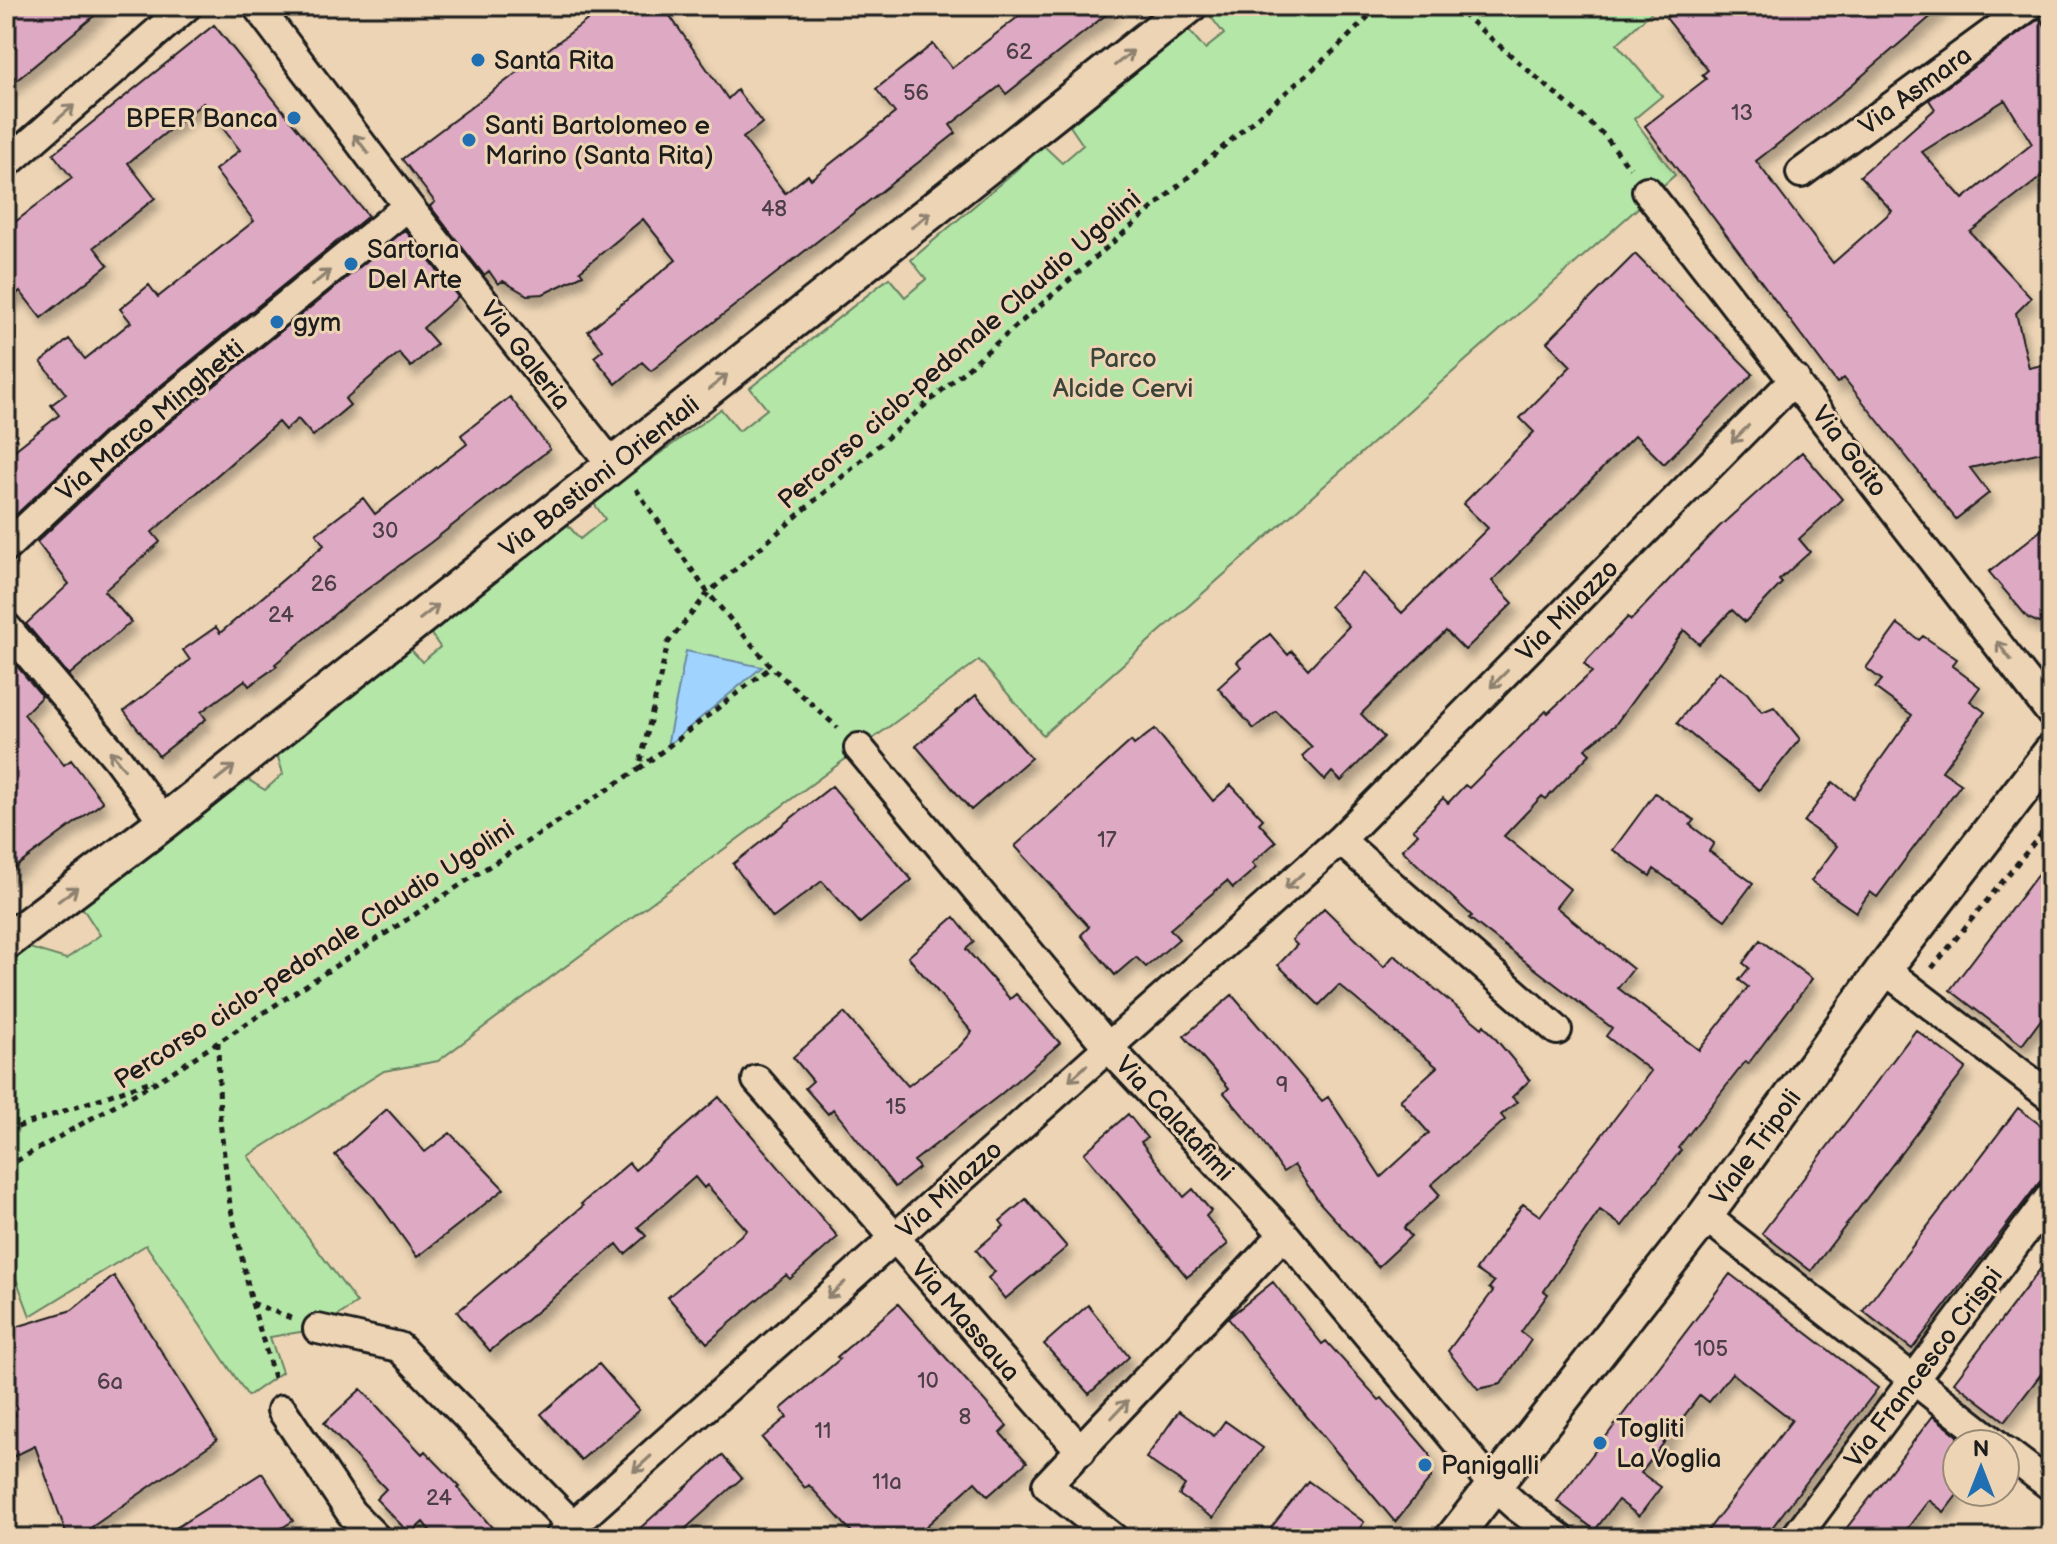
<svg xmlns="http://www.w3.org/2000/svg" width="2057" height="1544" font-family="'Balsamiq Sans',sans-serif">
<defs>
<filter id="shadow"><feDropShadow dx="5" dy="9" stdDeviation="4" flood-color="#0004"/></filter>
</defs>
<rect width="100%" height="100%" fill="#ecd4b4"/>
<filter id="ink" filterUnits="userSpaceOnUse"><feTurbulence type="fractalNoise" baseFrequency=".0125" numOctaves="2"/><feDisplacementMap in="SourceGraphic" scale="16" xChannelSelector="R" yChannelSelector="G"/><feConvolveMatrix kernelMatrix="1 2 1 2 8 2 1 2 1" color-interpolation-filters="sRGB"/></filter>
<g filter="url(#ink)">
<!-- green -->
<path fill="#b3e6a7" stroke="#688162" stroke-width="2" d="M1217 6H1658L1617 44 1662 96 1634 119 1675 175 1043 735 979 660 438 1061 384 1071 248 1156 357 1303 318 1329 270 1337 282 1372 248 1396 146 1245 30 1316 12 1268 6 1269V957L20 945 66 959 100 935 78 901 242 776 265 790 283 774 276 750 409 647 422 662 440 647 429 631 565 522 580 539 605 519 593 502 721 409 739 431 767 409 750 388 889 278 905 297 926 279 911 260 1044 146 1062 163 1083 145 1070 126 1188 29 1205 49 1224 34 1208 13Z"/>
<!-- water -->
<path fill="#a0d4fe" stroke="#6b8aa4" stroke-width="2" d="M686 651 762 667 667 746Z"/>
<!-- building -->
<path fill="#dea9c3" stroke="#1c1c1c" stroke-width="2" fill-rule="evenodd" filter="url(#shadow)" d="M6 6H106L6 89Z
M606 6H663L728 99 737 90 762 123 743 138 785 193 808 175 811 179 895 113 876 89 933 44 952 68 1032 6H1117L1006 94 1000 86 950 125 956 133 651 371 642 362 616 384 594 357 603 350 588 331 676 260 643 219 580 271 583 275 543 294 527 295 503 281 498 284 489 271 484 275 430 206 435 202 402 159Z
M1681 6H1943L1834 100 1756 161 1833 263 1892 211 1860 176 1935 109 1929 100 2040 18 2051 35V174L2049 171 1970 232 2031 298 2016 313 2029 368 2051 363V450L1970 468 1989 493 1956 519 1844 378 1837 383 1645 126 1706 79 1702 75 1708 70 1666 18ZM2005 100 2032 144 1963 199 1922 152Z
M214 25 368 216 104 432 6 524V457L59 415 51 405 66 394 41 362 69 339 85 359 131 322 120 309 149 285 158 297 254 221 215 170 240 150 203 103 128 163 155 198 94 247 108 265 41 318 20 291 6 303V229L72 178 53 154Z
M405 230 458 297 423 328 437 344 411 367 399 353 345 399 350 405 313 436 298 419 285 430 278 422 152 532 160 542 104 591 131 622 69 675 26 624 69 584 37 542 126 458Z
M1635 254 1753 374 1664 464 1635 435 1492 581 1513 603 1465 650 1446 631 1361 714 1384 737 1341 781 1332 772 1325 780 1302 756 1312 747 1276 711 1254 729 1218 688 1241 667 1237 662 1270 634 1288 655 1292 651 1308 669 1349 626 1330 606 1363 573 1402 613 1488 528 1463 504 1534 432 1520 418 1571 366 1547 342Z
M510 397 550 449 430 543 343 607 275 664 277 666 249 686 245 680 201 712 206 719 159 756 124 711 190 660 183 650 216 627 220 633 324 545 316 534 363 498 375 514 467 444 461 435Z
M1802 452 1842 499 1799 539 1810 552 1779 580 1782 583 1745 622 1732 610 1699 644 1684 630 1615 725 1585 749 1590 754 1546 799 1542 796 1504 836 1570 889 1556 907 1633 969 1618 988 1699 1050 1748 987 1739 980 1749 968 1743 963 1760 940 1812 979 1748 1064 1745 1062 1678 1148 1681 1150 1622 1226 1600 1210 1544 1291 1548 1294 1521 1332 1531 1340 1501 1384 1478 1389 1448 1351 1493 1291 1489 1288 1494 1282 1476 1270 1523 1204 1540 1216 1651 1071 1606 1036 1612 1028 1469 918 1472 916 1402 850 1418 834 1413 829 1443 798 1448 803 1465 785 1469 788 1546 711 1548 713 1592 672 1584 663 1628 617 1631 620 1719 527Z
M2051 522V628L2028 618 1989 572Z
M1898 624 1919 640 1923 636 1957 659 1952 666 1980 687 1970 701 1985 712 1942 771 1961 784 1877 897 1870 892 1856 912 1811 881 1837 846 1804 822 1833 782 1853 798 1912 715 1875 688 1882 680 1866 668Z
M6 653 42 696 24 714 64 765 71 760 103 802 6 874Z
M1719 671 1747 693 1762 712 1774 707 1800 739 1759 790 1677 723Z
M976 695 1031 758 971 810 916 746Z
M1155 729 1213 801 1231 785 1263 819 1259 823 1276 842 1252 863 1256 868 1233 888 1227 881 1170 929 1179 939 1146 967 1136 957 1115 975 1081 935 1089 927 1015 846 1131 741 1134 745Z
M832 786 912 880 860 923 822 881 773 918 733 864Z
M1655 793 1694 820 1690 825 1714 843 1709 851 1753 883 1725 920 1654 869 1650 876 1613 850Z
M2051 857V1006L2022 1045 1950 990Z
M1324 908 1384 967 1394 955 1482 1028 1484 1025 1530 1080 1512 1097 1517 1102 1501 1115 1505 1120 1431 1185 1440 1195 1404 1228 1411 1236 1378 1267 1320 1203 1294 1165 1283 1172 1254 1128 1224 1093 1229 1088 1184 1036 1232 995 1322 1101 1328 1097 1381 1177 1429 1133 1400 1100 1437 1067 1339 985 1319 1005 1278 965 1297 945 1292 940Z
M954 917 974 942 966 949 1010 999 1016 994 1060 1043 1000 1095 914 1161 919 1168 895 1187 833 1109 828 1114 805 1088 813 1081 793 1057 844 1013 908 1086 959 1047 972 1032 908 957Z
M1916 1030 1966 1068 1811 1271 1762 1233Z
M719 1097 838 1237 790 1279 786 1275 707 1343 668 1297 747 1230 707 1185 704 1188 695 1177 638 1227 646 1236 625 1254 617 1244 490 1351 457 1312 583 1206 581 1204 629 1163 635 1170Z
M2018 1108 2051 1133V1167L1912 1349 1863 1311Z
M387 1109 425 1152 450 1133 504 1189 417 1257 373 1196 335 1155Z
M1128 1114 1147 1138 1141 1142 1184 1197 1193 1189 1211 1211 1206 1216 1228 1244 1187 1277 1084 1153Z
M1026 1199 1067 1247 1005 1299 988 1278 995 1272 976 1250 1004 1226 1000 1221Z
M2051 1255V1361L2005 1421 1954 1382Z
M1730 1274 1878 1388 1764 1538H1702L1792 1420 1732 1373 1709 1402 1700 1395 1641 1473 1661 1487 1639 1516 1618 1500 1595 1530 1557 1501Z
M114 1276 217 1440 76 1538H68L35 1446 6 1460V1421L16 1415 6 1397V1330L72 1310Z
M1273 1282 1322 1344 1326 1341 1379 1400 1382 1398 1430 1454 1431 1478 1395 1522 1277 1381 1228 1318Z
M898 1304 1007 1426 1000 1433 1027 1462 988 1496 975 1482 913 1538H857L809 1485 805 1488 762 1438 787 1417 781 1409 840 1359 837 1357Z
M1088 1305 1129 1357 1089 1394 1044 1344Z
M599 1364 639 1410 581 1460 541 1414Z
M361 1389 422 1454 425 1451 460 1487 458 1488 501 1538H436L423 1522 410 1534 376 1499 386 1489 324 1423Z
M1179 1411 1214 1436 1225 1421 1263 1448 1213 1518 1179 1495 1185 1485 1146 1458Z
M1933 1416 1957 1435V1495L1944 1512 1929 1500 1900 1538H1839Z
M722 1455 742 1478 675 1538H629Z
M262 1473 293 1521 265 1538H160Z
M1308 1481 1364 1522 1353 1538H1263Z"/>
<g fill="none" stroke-linecap="round" stroke-linejoin="round">
<!-- minor casing -->
<g stroke="#1c1c1c" stroke-width="34">
<path id="minor" d="M257 6 408 206 613 466
M6 164 187 6
M1801 173 2029 6
M1647 191 2051 713
M6 547 115 445 408 206
M6 627 117 758 164 822
M859 748 1108 1047 1284 1234 1493 1485 1516 1506 1560 1538
M1340 840 1557 1030
M1884 969 2051 1097
M757 1080 1081 1451
M1705 1216 1996 1444
M318 1329 399 1347 584 1537
M282 1410 351 1513 376 1538
M2005 1451 2051 1486
M559 1538 1340 840 1795 379
M1113 1538 1047 1485 1284 1234
M1795 1538 2051 1196"/>
</g>
<!-- tertiary casing -->
<g stroke="#1c1c1c" stroke-width="40">
<path id="tertiary" d="M6 942 164 822 1189 6
M1453 1538 1705 1216 1884 969 2051 752"/>
</g>
<!-- path -->
<path stroke="#1c1c1c" stroke-width="5" stroke-dasharray="6 6" stroke-linecap="butt" d="M1453 6 1604 135 1630 168
M636 489 708 593 771 667 838 728
M639 769 771 667
M1932 968 2051 822
M218 1042 220 1121 230 1205 252 1303 275 1381
M6 1131 154 1080
M6 1167 166 1076 639 769 668 643 708 593 1335 50 1379 6
M252 1303 291 1318"/>
<!-- minor -->
<use href="#minor" stroke="#ecd4b4" stroke-width="28"/>
<!-- tertiary -->
<use href="#tertiary" stroke="#ecd4b4" stroke-width="34"/>
</g>
<!-- one-way arrows -->
<defs><path id="oneway-shaft" d="M-6 0H5M1.5-3L5.5 0L1.5 3" fill="none" stroke-width="1.6" stroke-linecap="round" stroke-linejoin="round" transform="scale(2)"/></defs>
<g stroke="#8e8170">
<use href="#oneway-shaft" transform="translate(1124 58) rotate(-39)"/>
<use href="#oneway-shaft" transform="translate(65 113) rotate(-41)"/>
<use href="#oneway-shaft" transform="translate(361 144) rotate(-127)"/>
<use href="#oneway-shaft" transform="translate(921 220) rotate(-39)"/>
<use href="#oneway-shaft" transform="translate(321 278) rotate(-39)"/>
<use href="#oneway-shaft" transform="translate(718 382) rotate(-39)"/>
<use href="#oneway-shaft" transform="translate(1740 434) rotate(135)"/>
<use href="#oneway-shaft" transform="translate(429 612) rotate(-38)"/>
<use href="#oneway-shaft" transform="translate(2004 651) rotate(-127)"/>
<use href="#oneway-shaft" transform="translate(1499 679) rotate(135)"/>
<use href="#oneway-shaft" transform="translate(117 760) rotate(-128)"/>
<use href="#oneway-shaft" transform="translate(225 773) rotate(-38)"/>
<use href="#oneway-shaft" transform="translate(1294 881) rotate(138)"/>
<use href="#oneway-shaft" transform="translate(68 894) rotate(-37)"/>
<use href="#oneway-shaft" transform="translate(1078 1073) rotate(138)"/>
<use href="#oneway-shaft" transform="translate(836 1290) rotate(138)"/>
<use href="#oneway-shaft" transform="translate(1120 1409) rotate(-47)"/>
<use href="#oneway-shaft" transform="translate(642 1464) rotate(138)"/>
</g>
</g>
<!-- markers -->
<g fill="#1f6fb2" stroke="#ecd4b4" stroke-width="3">
<circle cx="478" cy="60" r="8"/>
<circle cx="294" cy="118" r="8"/>
<circle cx="469" cy="140" r="8"/>
<circle cx="351" cy="264" r="8"/>
<circle cx="277" cy="322" r="8"/>
<circle cx="1600" cy="1443" r="8"/>
<circle cx="1425" cy="1465" r="8"/>
</g>
<g text-anchor="middle" stroke-width="6" stroke-linejoin="round" paint-order="stroke">
<!-- number labels -->
<g font-size="22" fill="#4c3f46">
<text x="1019" y="59">62</text>
<text x="916" y="100">56</text>
<text x="1742" y="120">13</text>
<text x="774" y="216">48</text>
<text x="385" y="538">30</text>
<text x="324" y="591">26</text>
<text x="281" y="622">24</text>
<text x="1107" y="847">17</text>
<text x="1282" y="1092">9</text>
<text x="896" y="1114">15</text>
<text x="1711" y="1356">105</text>
<text x="928" y="1388">10</text>
<text x="110" y="1389">6a</text>
<text x="965" y="1424">8</text>
<text x="823" y="1438">11</text>
<text x="887" y="1489">11a</text>
<text x="439" y="1505">24</text>
</g>
<!-- poi labels -->
<g font-size="26" fill="#1c1c1c" stroke="#ecd4b4" text-anchor="start">
<text x="494" y="69">Santa Rita</text>
<text x="278" y="127" text-anchor="end">BPER Banca</text>
<text x="485" y="134">Santi Bartolomeo e<tspan x="485" dy="30">Marino (Santa Rita)</tspan></text>
<text x="367" y="258">Sartorıa<tspan x="367" dy="30">Del Arte</tspan></text>
<text x="293" y="331">gym</text>
<text x="1616" y="1437">Togliti<tspan x="1616" dy="30">La Voglia</tspan></text>
<text x="1441" y="1474">Panigalli</text>
</g>
<!-- street labels -->
<g font-size="26" fill="#1c1c1c" stroke="#ecd4b4">
<text transform="translate(1915 90) rotate(-36)" y="9">Via Asmara</text>
<text transform="translate(959 349) rotate(-41)" y="9">Percorso ciclo-pedonale Claudio Ugolini</text>
<text transform="translate(526 355) rotate(52)" y="9">Via Galeria</text>
<text transform="translate(150 420) rotate(-40)" y="9">Via Marco Minghetti</text>
<text transform="translate(1850 451) rotate(53)" y="9">Via Goito</text>
<text transform="translate(599 476) rotate(-38)" y="9">Via Bastioni Orientali</text>
<text transform="translate(1567 610) rotate(-45)" y="9">Via Milazzo</text>
<text transform="translate(314 954) rotate(-33)" y="9">Percorso ciclo-pedonale Claudio Ugolini</text>
<text transform="translate(1175 1118) rotate(47)" y="9">Via Calatafimi</text>
<text transform="translate(1755 1147) rotate(-54)" y="9">Viale Tripoli</text>
<text transform="translate(949 1189) rotate(-42)" y="9">Via Milazzo</text>
<text transform="translate(966 1320) rotate(49)" y="9">Via Massaua</text>
<text transform="translate(1923 1367) rotate(-53)" y="9">Via Francesco Crispi</text>
</g>
<!-- park labels -->
<g font-size="26" fill="#3a4438" stroke="#ecd4b4">
<text x="1123" y="367">Parco<tspan x="1123" dy="30">Alcide Cervi</tspan></text>
</g>
</g>
<!-- margin -->
<rect width="2057" height="1544" fill="none" stroke="#ecd4b4" stroke-width="32"/>
<rect x="16" y="16" width="2025" height="1512" fill="none" stroke="#1c1c1c" stroke-width="3" filter="url(#ink)"/>
<!-- north arrow -->
<g transform="translate(1981 1468)"><circle r="38" fill="#ecd4b4" stroke="#998a77" stroke-width="2"/>
<path d="M0-6L14 30L0 20L-14 30Z" fill="#1f6fb2"/>
<text y="-12" font-size="22" font-weight="bold" text-anchor="middle" fill="#1c1c1c">N</text>
</g>
</svg>
